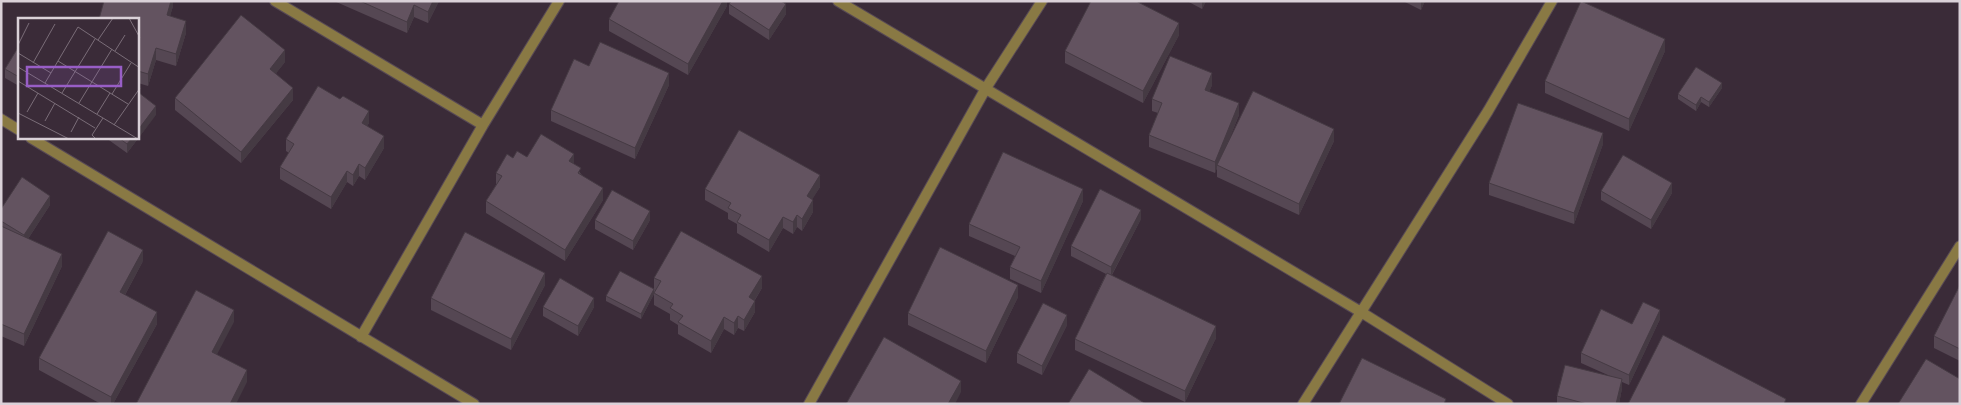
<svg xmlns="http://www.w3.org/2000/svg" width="1961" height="405" font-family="Manrope,sans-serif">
<rect width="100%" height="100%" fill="#3a2b38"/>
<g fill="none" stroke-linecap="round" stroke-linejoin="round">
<!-- street casing -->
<g stroke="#574955" stroke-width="12">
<path id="street" d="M275 1 483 125
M838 1 1361 312 1508 404
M1 119 19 130
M31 138 474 404
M361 337 483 125 559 1
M809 404 986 88 1042 1
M1303 404 1488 111 1552 1
M1861 404 1960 246"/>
</g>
<!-- street -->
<use href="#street" stroke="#897944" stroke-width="10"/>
</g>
<!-- wall -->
<path fill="#554753" d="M173 1V6L170 16 186 33 176 66 156 60 148 86 138 83V19Z
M334 1H439L428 23 414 17 407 33Z
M727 1V6L688 75 609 31V19Z
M1187 1H1206L1202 9Z
M1403 1H1425L1421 10Z
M729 4 786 14 769 40 729 14Z
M1179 35 1143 103 1065 63V51Z
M19 46V86L5 78V69Z
M1665 51 1629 131 1545 93V81Z
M285 62 276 73 293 100 241 163 175 110V98Z
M589 66 669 85 635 159 551 121V110Z
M1212 85 1209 92 1239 115 1228 142 1334 141 1299 215 1217 177V168L1215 173 1149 147V135L1158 113 1152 111V99Z
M1722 88 1709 107 1701 102 1696 111 1678 99V94Z
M156 115 127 153 106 138H138Z
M369 123 367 126 384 148 365 180 359 176 353 186 347 182 331 209 280 179V167L289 153 286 151V139Z
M1603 144 1574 224 1489 195V183Z
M527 157 574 164 581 174 603 200 565 261 486 213V201L496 185V173Z
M820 187 812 199 813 212 802 231 797 227 793 234 783 228 769 252 737 233V224L728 219V213L705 200V189Z
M1601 191 1672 193 1651 229 1601 200Z
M1083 201 1041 293 1010 279V267L1015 256 969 236V224Z
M50 205 28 239 62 266 24 346 1 336V209Z
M1141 219 1112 275 1216 338 1185 402 1075 350V339L1106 274 1071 256V246Z
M595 220H650L633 250 595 229Z
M143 261 125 295 157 324 113 404H101L39 370V358Z
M654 278 762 288 755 300V312L744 331 738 328 734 335 724 329 711 353 678 334V325L670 320V314L654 305V294L641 319 606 301V296L654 289Z
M545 285 511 350 431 310V298Z
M1960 285V361L1934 348V336Z
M1018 297 986 363 908 325V313Z
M543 307H594L578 336 543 316Z
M1660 319 1629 385 1622 382V388L1619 404H1557V396L1610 376 1581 363V353L1632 324Z
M1067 325 1042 375 1017 363V353Z"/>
<!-- shaded-wall -->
<path fill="#453a43" d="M171 1H173V6L167 27V15Z
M433 1H439L428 23V12Z
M723 1H727V6L688 75V64Z
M1202 1H1206L1202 9Z
M1421 1H1425L1421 10Z
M786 4V14L769 40V30Z
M414 5V17L407 33V22Z
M186 21V33L176 66V54Z
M1179 23V35L1143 103V91Z
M1665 39V51L1629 131V119Z
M156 48V60L148 86V74Z
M285 50V62L270 81V69Z
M669 73V85L635 159V148Z
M1212 73V85L1205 102V90Z
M1722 83V88L1709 107V102Z
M293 88V100L241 163V152Z
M1701 97V102L1696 111V105Z
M1239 103V115L1218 166 1217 165V168L1215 173V162Z
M156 106V115L127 153V144L132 138H138V130Z
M369 111V123L362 135V123Z
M1334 129V141L1299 215V204Z
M1603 133V144L1574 224V213Z
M384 136V148L365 180V168Z
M574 154V166L569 161Z
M359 164V176L353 186V175Z
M347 171V182L331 209V197Z
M820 175V187L807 208V196Z
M1672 183V193L1651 229V220Z
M603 188V200L565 261V250Z
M1083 189V201L1041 293V281Z
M50 196V205L24 245V235Z
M813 200V212L802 231V219Z
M1141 210V219L1111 276V267Z
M650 211V220L633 250V241Z
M797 215V227L793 234V222Z
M783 217V228L769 252V240Z
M143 250V261L120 304V292Z
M62 254V266L24 346V334Z
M545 273V285L511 350V339Z
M762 276V288L749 309V297Z
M1018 285V297L986 363V351Z
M654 289V294L641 319V314Z
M594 298V307L578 336V326Z
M755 301V312L744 331V320Z
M234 310V322L212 364V352Z
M1660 310V319L1629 385V375Z
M157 312V324L113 404H111V397Z
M1067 315V325L1042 375V366Z
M738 316V328L734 335V323Z
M724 317V329L711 353V341Z
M1216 326V338L1185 402V391Z
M247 370V382L236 404H230Z
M1622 379V388L1619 404H1616Z
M961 381V392L955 404H948Z"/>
<!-- building -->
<path fill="#635360" stroke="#453a43" d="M104 1H171L167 15 186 21 176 54 156 48 148 74 138 71V19H99Z
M360 1H433L428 12 414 5 407 22Z
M619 1H723L688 64 609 19Z
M732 1H781L786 4 769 30 729 4Z
M1091 1H1136L1179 23 1143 91 1065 51Z
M1581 1 1665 39 1629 119 1545 81Z
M241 15 285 50 270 69 293 88 241 152 175 98Z
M600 42 669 73 635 148 551 110 574 59 589 66Z
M19 46V77L5 69Z
M1170 56 1212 73 1205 90 1239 103 1215 162 1149 135 1162 103 1152 99Z
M1696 67 1722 83 1709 102 1701 97 1696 105 1678 94Z
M318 86 340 99 343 96 369 111 362 123 384 136 365 168 359 164 353 175 347 171 331 197 280 167 294 144 286 139Z
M1253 91 1334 129 1299 204 1217 165Z
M138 92 156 106 138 130Z
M1518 103 1603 133 1574 213 1489 183Z
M739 130 820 175 807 196 813 200 802 219 797 215 793 222 783 217 769 240 737 222 741 215 728 208 731 203 705 189Z
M541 134 574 154 569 161 581 168 578 173 603 188 565 250 486 201 502 176 496 173 507 154 513 158 517 151 527 157Z
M119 138H132L127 144Z
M1003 152 1083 189 1041 281 1010 267 1020 247 969 224Z
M1623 155 1672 183 1651 220 1601 191Z
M22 177 50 196 24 235 1 221V209Z
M1100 189 1141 210 1111 267 1071 246Z
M612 190 650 211 633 241 595 220Z
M1 226 62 254 24 334 1 324Z
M108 231 143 250 120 292 157 312 111 397 39 358Z
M681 231 762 276 749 297 755 301 744 320 738 316 734 323 724 317 711 341 678 322 683 316 670 308 673 304 654 293 661 281 654 278Z
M465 232 545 273 511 339 431 298Z
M940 247 1018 285 986 351 908 313Z
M620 271 654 289 641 314 606 296Z
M1107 273 1216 326 1185 391 1075 339Z
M560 278 594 298 578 326 543 307Z
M1960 285V349L1934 336Z
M196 290 234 310 212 352 247 370 230 404H136Z
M1643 302 1660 310 1629 375 1581 353 1601 309 1632 324Z
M1043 303 1067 315 1042 366 1017 353Z
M1663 335 1786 399 1784 404H1628Z
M884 337 961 381 948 404H846Z
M1362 358 1446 399 1444 404H1339Z
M1926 359 1960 379V404H1898Z
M1565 365 1622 379 1616 404H1587L1557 396Z
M1089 369 1146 404H1068Z"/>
<!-- overview -->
<g transform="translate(18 18)">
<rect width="121" height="121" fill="#3a2b38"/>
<path fill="none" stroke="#7a6d78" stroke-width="1" d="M111 0 122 20M80 22 95 0M0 27 11 5M97 33 107 17M0 35 33 55M40 43 110 86M15 45 37 6M0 49 120 121M0 63 77 110M27 65 60 9 122 50M44 75 77 21M94 76 113 45M61 85 94 31M9 94 20 75M0 95 51 121M79 96 92 75M27 103 37 85M96 107 122 70M53 114 61 99M78 121 74 117 85 100"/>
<path fill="#985ec6" fill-opacity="0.15" stroke="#985ec6" stroke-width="2.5" d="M9 49H103V68H9Z"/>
<rect width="121" height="121" fill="none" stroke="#dad1d8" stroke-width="2.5"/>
</g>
<!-- border -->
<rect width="1961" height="405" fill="none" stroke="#dad1d8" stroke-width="5"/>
</svg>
